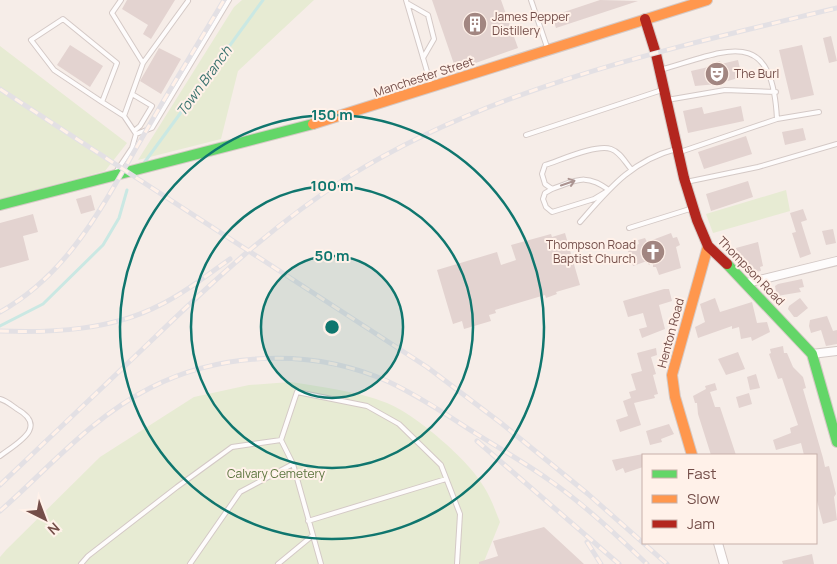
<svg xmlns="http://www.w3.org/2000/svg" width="837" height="564" font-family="Manrope,sans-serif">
<rect width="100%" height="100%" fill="#f6ede8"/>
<!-- green -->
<path fill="#e7ebd3" d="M242 0H314L238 71 221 139 138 160 234 7Z
M0 46 127 143 105 171 0 199Z
M786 190 790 211 713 233 706 214Z
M290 382C323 387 356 391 387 403 415 414 470 461 484 487 491 498 495 510 500 522L483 564H0V557L6 550 100 457 194 397 249 385Z"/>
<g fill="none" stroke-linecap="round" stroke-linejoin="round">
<!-- stream -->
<path stroke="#cae8e3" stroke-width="3" d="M144 163 263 0
M0 326 43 304 103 245 119 218 127 190"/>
</g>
<!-- building -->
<path fill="#e3d3d0" d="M127 0H175L151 39 143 34 148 25 122 9Z
M432 0H501L518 48 456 70Z
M600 0 638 1 556 28 552 16Z
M831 36 837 61 829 63 823 38Z
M70 45 103 66 90 87 57 65Z
M802 45 814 95 791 100 779 50Z
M159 48 181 59 161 94 140 81Z
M738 60 742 77 717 84 695 86 691 71 713 66 712 63 720 61 721 64Z
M741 106 744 121 688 133 683 111 702 107 704 114Z
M803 128 806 140 785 145 782 132Z
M746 136 752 154 704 169 698 152Z
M748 181 753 197 711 211 706 194Z
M91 195 95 210 81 214 76 199Z
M803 209 807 220 801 222 811 254 800 258 792 233 796 232 790 213Z
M33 214 38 232 23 236 29 260 0 268V223Z
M833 229 836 243 826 245 822 231Z
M565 233 580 285 556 292 557 294 546 298 545 295 495 310 496 313 489 315 491 321 464 329 462 321 453 324 437 270 497 252 501 265 516 260 511 245 551 234 552 237Z
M671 233 673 238 677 237 680 245 676 247 681 268 659 275 656 267H653V261L649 265 647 261 633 266 627 248 639 244 638 240 645 238 647 242Z
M758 242 763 266 760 267 761 271 750 273 749 270 747 271 744 258 739 259 736 248Z
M802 279 804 287 799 288 801 292 777 296 775 286 778 284Z
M664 289H669L672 301 659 305 665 329 642 338 639 329 647 327 643 313 628 317 623 301Z
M715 298 720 312 752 302 757 323 767 322 770 332 752 341 751 337 741 339 739 327 732 329V326L698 338 695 327 705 322 700 304Z
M800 298 808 308 797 317H794L788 309 789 306Z
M827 316 833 331 837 330V344L826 346 821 330 811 333 809 326 810 320Z
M783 346 784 353H787L793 367 803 377 806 388 803 389 823 458 825 467 829 466 836 494 834 497 837 520 823 524 816 497V455H804L801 443 776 450 773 440 791 433 790 428 798 425 782 378 778 379 769 354 771 353 770 349Z
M656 348 657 355 651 357 656 374 653 375 654 379 658 394 654 395 655 398 634 403 641 425 620 432 616 420 628 416 623 401 631 398 629 392 636 390 631 374 642 371 637 353Z
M738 352 745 369 726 375 718 359Z
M756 374 760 388 750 390 747 377Z
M715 383 717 390 710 392 715 407H720L736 455H711L698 414 697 403H695L693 396 706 389 705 386Z
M749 393 752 404 739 408 736 397Z
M669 424 674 434 661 439 662 442 650 445 646 431Z
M643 454V467L625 473 623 468 616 471 612 460Z
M544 527 584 564H479V562L498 556 493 541Z
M812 554 814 564H783L782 561Z"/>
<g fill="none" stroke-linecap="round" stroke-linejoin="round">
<!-- lane casing -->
<g stroke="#d4c9c6" stroke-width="6">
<path id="lane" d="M121 0 112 13 143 63
M406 0 431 85
M531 0 548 50
M407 3 428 15 434 39 423 58
M660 70C727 51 772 24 777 119
M132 94 152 106 140 126 134 131
M667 100 725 90 776 92
M102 102 54 70 31 40 63 19 117 63 102 102 124 116 136 134 132 148 116 172
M124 116 143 63 188 1
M136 134 152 128 229 0
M526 135 662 90
M680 152 777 119 819 112
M686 182 758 167 837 144
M552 189 545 193 543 199 546 207 552 212 594 199 609 190C586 173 577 180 552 189L545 184 542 174 545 165C561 160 596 144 611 149 620 152 625 162 631 169
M580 222C609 189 631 161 676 149
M629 228 693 208
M0 399C7 401 11 405 17 409 49 427 17 443 0 456
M308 521 446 479
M81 564 88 556 177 487 232 447 281 440
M190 564 240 492 293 464
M278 564 312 536
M321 564 293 464 281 440 297 392 367 406 399 424 441 465 460 514 457 564"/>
</g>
<!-- street casing -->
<g stroke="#d4c9c6" stroke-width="10">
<path id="street" d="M747 283 837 261
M812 354 837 351
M718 543 724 564"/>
</g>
<!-- fast casing -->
<g stroke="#d5c9c5" stroke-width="12">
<path id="fast" d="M0 205 313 124
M727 264 812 354 837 442"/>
</g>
<!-- slow casing -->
<g stroke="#d5c9c5" stroke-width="12">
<path id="slow" d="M313 124 707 0
M692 455 675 397 672 375 708 246"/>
</g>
<!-- jam casing -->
<g stroke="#d5c9c5" stroke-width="12">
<path id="jam" d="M645 19 656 54 684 178 697 220 708 246 727 264"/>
</g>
<!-- lane -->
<use href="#lane" stroke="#fefcfc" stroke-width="4"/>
<!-- street -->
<use href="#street" stroke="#fefcfc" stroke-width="8"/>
<!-- fast -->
<use href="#fast" stroke="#63d668" stroke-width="10"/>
<!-- slow -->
<use href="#slow" stroke="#ff974d" stroke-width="10"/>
<!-- jam -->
<use href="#jam" stroke="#b3261e" stroke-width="10"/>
<!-- rail casing -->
<g stroke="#e3e0e4" stroke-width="5">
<path id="rail" d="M0 89 427 367 501 423 588 494 667 564
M0 312C72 272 106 199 146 131 171 87 198 44 224 0
M0 331C53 333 112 330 160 305 185 293 207 275 230 259
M477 441 619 564
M0 485C50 437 100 390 150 342 212 282 275 223 348 177 493 86 672 48 837 8
M0 511C49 468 91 418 150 388 222 351 315 348 389 382 419 396 447 415 475 433 499 448 525 463 549 480 584 504 616 535 647 564
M587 542 601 564"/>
</g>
<!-- rail -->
<use href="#rail" stroke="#fff1e9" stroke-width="3" stroke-dasharray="9" stroke-linecap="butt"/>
</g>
<!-- one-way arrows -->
<defs><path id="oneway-shaft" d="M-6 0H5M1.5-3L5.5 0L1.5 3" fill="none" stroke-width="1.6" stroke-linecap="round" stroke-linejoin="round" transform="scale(1.25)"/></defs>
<use stroke="#ab9491" href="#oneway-shaft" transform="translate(568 183) rotate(-19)"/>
<!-- distance rings -->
<circle cx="332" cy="327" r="71" fill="#0f766e" fill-opacity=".12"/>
<g fill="none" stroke="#0f766e" stroke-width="2.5">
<circle cx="332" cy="327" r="71"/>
<circle cx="332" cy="327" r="141"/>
<circle cx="332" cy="327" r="212"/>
</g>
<!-- icons -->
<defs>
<g id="building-disc" transform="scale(1.25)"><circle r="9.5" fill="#a28681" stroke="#fff1e9"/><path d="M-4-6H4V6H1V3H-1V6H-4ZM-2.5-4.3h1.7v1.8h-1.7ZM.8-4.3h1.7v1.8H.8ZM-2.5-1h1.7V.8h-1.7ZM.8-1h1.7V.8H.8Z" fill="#fff"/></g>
<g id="theatre-disc" transform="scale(1.25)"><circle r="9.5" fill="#a28681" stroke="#fff1e9"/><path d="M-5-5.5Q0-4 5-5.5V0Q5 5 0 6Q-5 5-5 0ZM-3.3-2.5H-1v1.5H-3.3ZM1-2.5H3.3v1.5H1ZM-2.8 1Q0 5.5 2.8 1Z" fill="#fff"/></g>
<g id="church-disc" transform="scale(1.25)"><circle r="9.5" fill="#a28681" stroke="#fff1e9"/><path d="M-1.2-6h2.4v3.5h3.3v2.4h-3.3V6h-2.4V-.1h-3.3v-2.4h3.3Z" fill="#fff"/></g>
</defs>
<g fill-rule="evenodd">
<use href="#building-disc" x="475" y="24"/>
<use href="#theatre-disc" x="717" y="74"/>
<use href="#church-disc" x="653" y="252"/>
</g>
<g text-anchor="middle" stroke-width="4" stroke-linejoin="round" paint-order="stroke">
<!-- poi labels -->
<g font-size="12" fill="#744e49" stroke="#fff1e9" text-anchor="start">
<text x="492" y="21">James Pepper<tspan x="492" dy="14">Distillery</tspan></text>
<text x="734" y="78">The Burl</text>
<text x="636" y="249" text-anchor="end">Thompson Road<tspan x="636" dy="14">Baptist Church</tspan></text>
</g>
<!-- street labels -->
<g font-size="12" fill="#744e49" stroke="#fff1e9">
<text transform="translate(424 77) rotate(-18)" y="4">Manchester Street</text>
<text transform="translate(751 271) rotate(46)" y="4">Thompson Road</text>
<text transform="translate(671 333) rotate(-75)" y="4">Henton Road</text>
</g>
<!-- park labels -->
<g font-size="12" fill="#5b743e" stroke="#fff1e9">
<text x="276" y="478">Calvary Cemetery</text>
</g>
<!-- water labels -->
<g font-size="14" font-style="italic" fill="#3a736f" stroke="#fff1e9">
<text transform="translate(204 81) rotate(-54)" y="5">Town Branch</text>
</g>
</g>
<circle cx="332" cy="327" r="8" fill="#0f766e" stroke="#fff1e9" stroke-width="2.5"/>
<g font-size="15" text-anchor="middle" font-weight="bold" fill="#0f766e" stroke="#fff1e9" stroke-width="4" stroke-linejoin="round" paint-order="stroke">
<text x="332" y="120">150 m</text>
<text x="332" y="191">100 m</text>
<text x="332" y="261">50 m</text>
</g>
<!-- legend -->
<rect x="642" y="454" width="175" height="90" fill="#fff1e9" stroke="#c7b0a9"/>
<rect x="652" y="470" width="25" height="8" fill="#63d668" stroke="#c7b0a9"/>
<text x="687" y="479" font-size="15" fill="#744e49">Fast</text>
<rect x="652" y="495" width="25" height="8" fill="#ff974d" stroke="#c7b0a9"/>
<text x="687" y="504" font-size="15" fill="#744e49">Slow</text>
<rect x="652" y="520" width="25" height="8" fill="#b3261e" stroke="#c7b0a9"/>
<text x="687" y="529" font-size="15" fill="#744e49">Jam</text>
<!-- north arrow -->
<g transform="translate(45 519) rotate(138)" stroke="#fff1e9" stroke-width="4" paint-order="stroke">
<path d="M0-4L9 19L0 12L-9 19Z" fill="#744e49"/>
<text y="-8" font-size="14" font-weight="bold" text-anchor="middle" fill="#744e49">N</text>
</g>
</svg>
